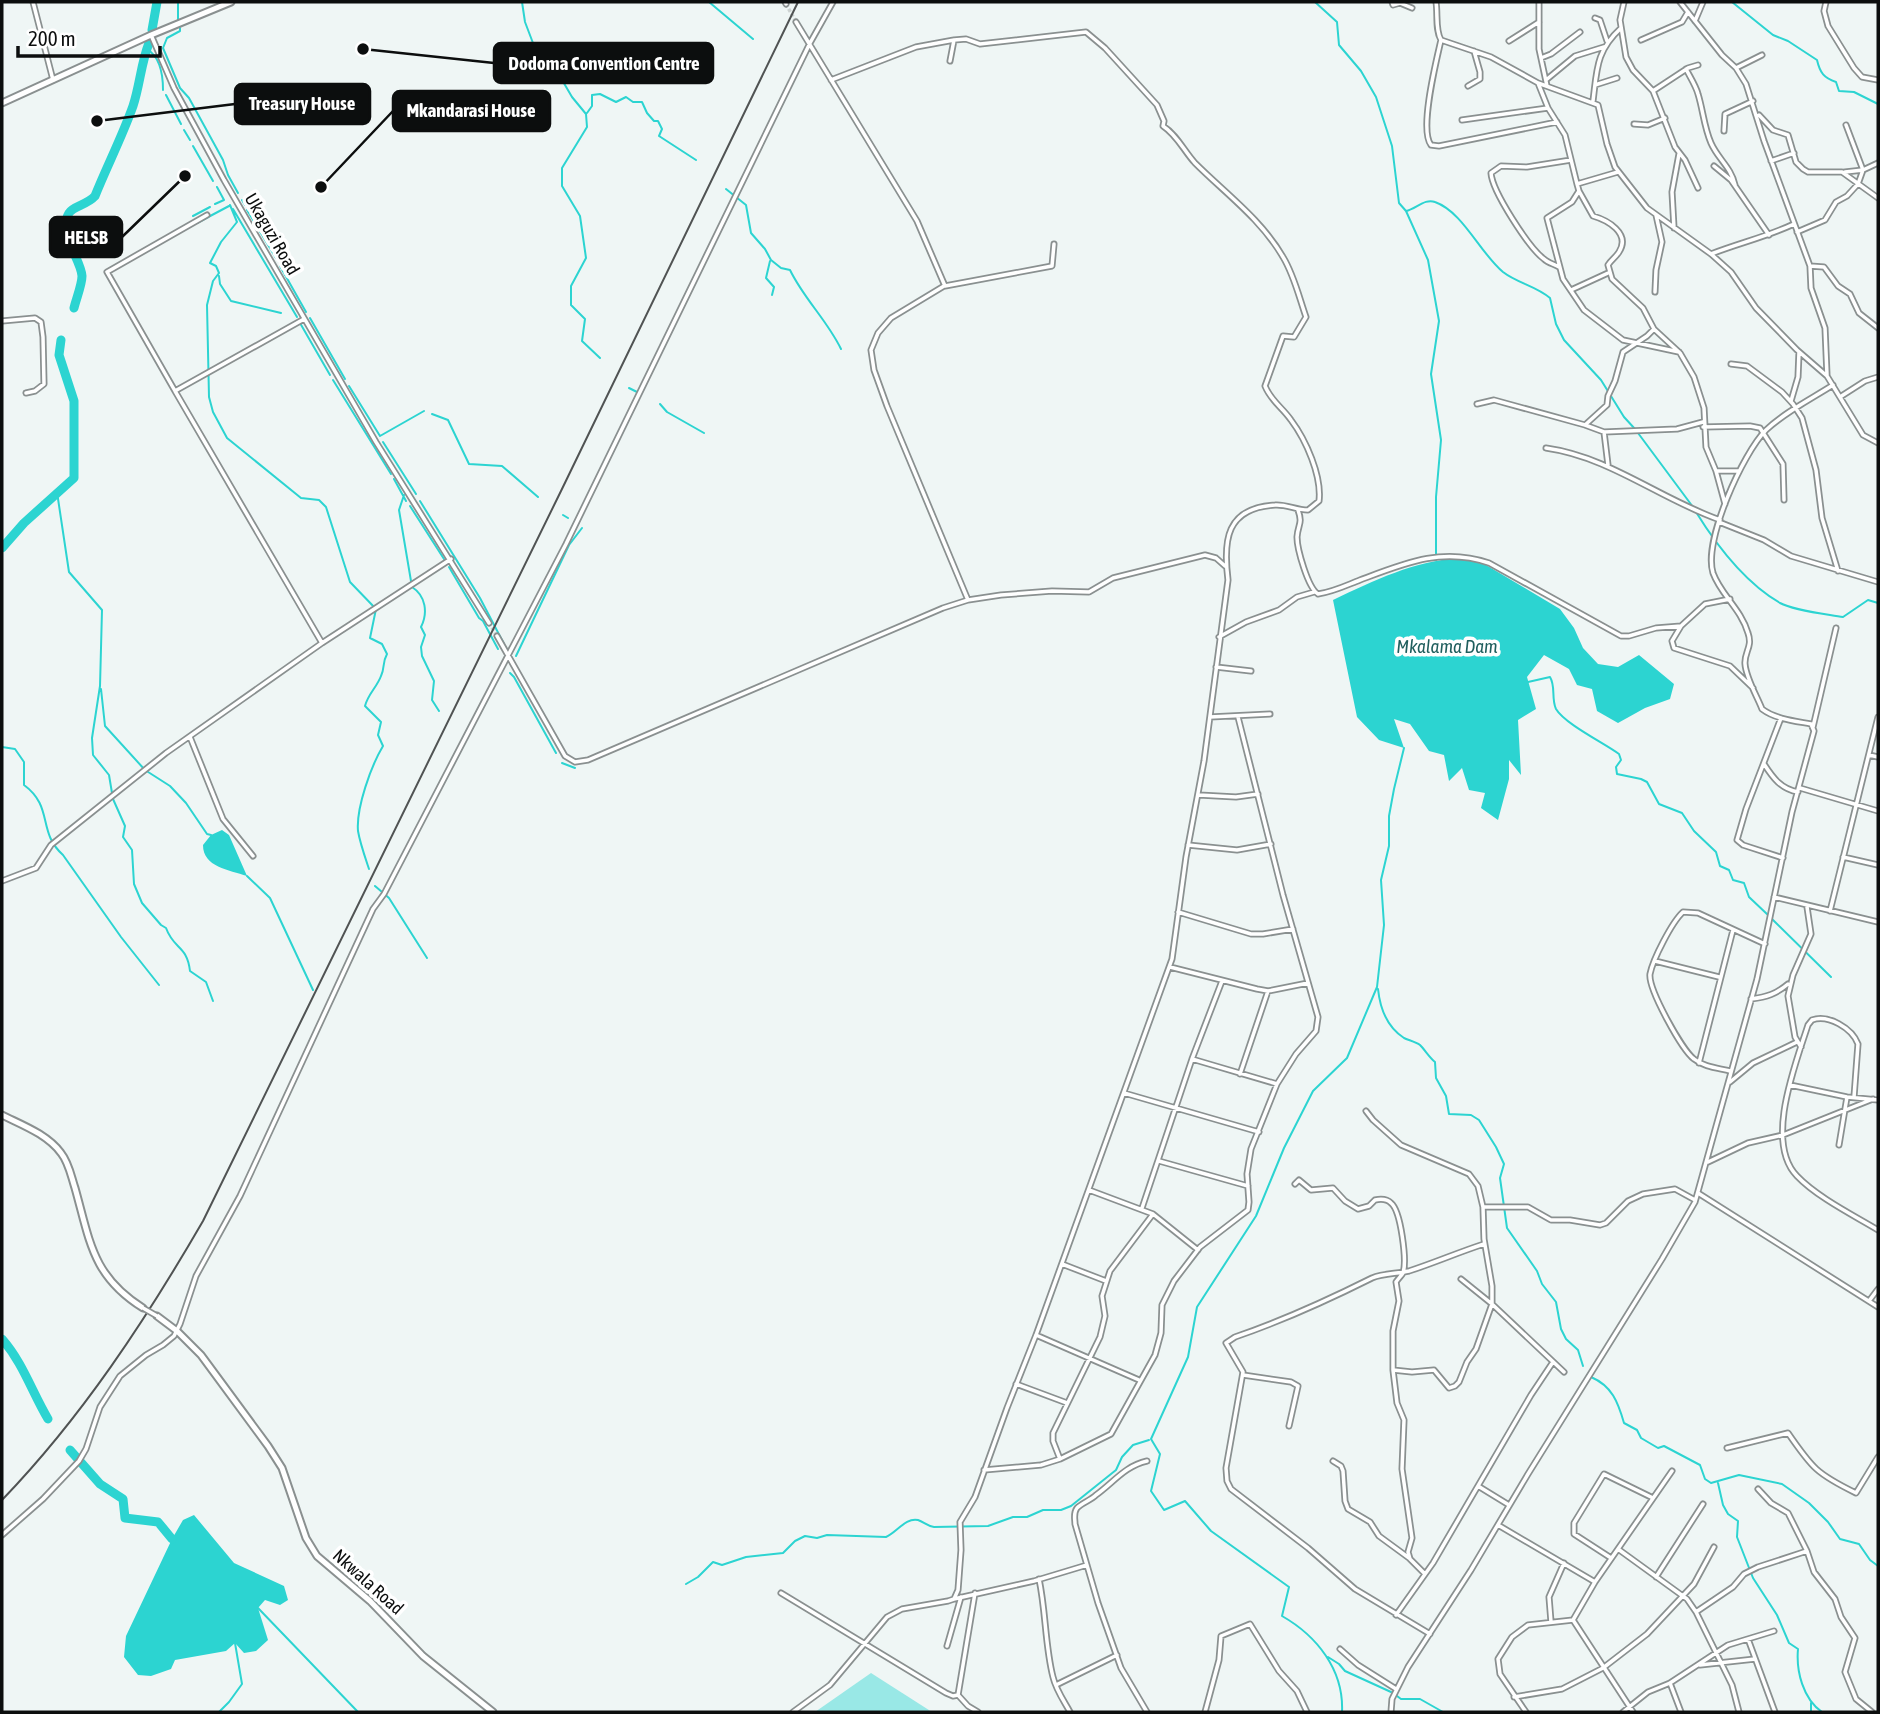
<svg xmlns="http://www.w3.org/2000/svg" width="1880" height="1714" font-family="'Asap Condensed',sans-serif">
<rect width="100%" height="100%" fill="#eff6f5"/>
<!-- green -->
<path fill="#99e8e6" d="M871 1673 932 1712H815Z"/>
<!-- water -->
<path fill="#2cd4d1" d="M1460 558 1486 565 1560 609 1574 628 1583 648 1598 664 1618 667 1639 655 1674 684 1670 699 1645 708 1618 723 1597 711 1592 689 1577 685 1569 669 1544 655 1527 677 1536 709 1518 720 1521 775 1509 760V779L1498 820 1481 808 1485 793 1469 790 1462 768 1449 781 1444 755 1429 751 1410 724 1394 719 1404 748 1379 740 1357 717 1333 600C1375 580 1414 561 1460 558Z
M222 830 229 835 247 876C229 870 203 867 203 845L211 835Z
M194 1515 234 1563 284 1586 288 1600 280 1605 265 1600 258 1608 268 1640 256 1651 244 1653 235 1643 226 1651 175 1660 171 1669 151 1676 138 1675 124 1657 126 1636 172 1539 183 1520Z"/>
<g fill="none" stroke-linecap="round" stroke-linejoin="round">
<!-- stream -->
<path stroke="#2cd4d1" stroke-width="2" d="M522 2 525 22 536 51 558 73 572 97 586 114 587 127 562 168V186L580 216 586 258 571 286V305L585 319 582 341 600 358
M709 2 753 39
M1315 2 1337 22 1339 45 1361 71 1376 97 1392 146 1399 203 1406 211C1416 209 1425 198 1435 202 1463 212 1480 253 1503 272 1517 283 1536 286 1550 298L1556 324 1564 340 1601 380 1624 417 1635 429
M1732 2 1773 35 1788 41 1817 60C1820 73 1824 78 1836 82L1839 91 1854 92 1878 104
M178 20V2
M180 28V31L167 38 163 48 180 88 189 98 223 160 228 175 238 193
M147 49C160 57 163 75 163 90
M166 95 181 124
M587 113 592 106V95L600 94 616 102 626 97 633 102H642L647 113 654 121H658L662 129 659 136 696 160
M184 130 190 140
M193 146 213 181
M726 189 746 205 751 233 765 249 771 260 781 268 790 270C804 299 827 320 841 349
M242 200 245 205
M215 204 224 200 217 187
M230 205 237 222 221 242 210 263 216 266 219 273 213 281 207 305 209 397 213 412 227 438 301 498 319 500 326 507 350 582 376 609 370 638 382 644 387 654C382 663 385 668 381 676 377 687 368 694 365 706L381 722 378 735 383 746C371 766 356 808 358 831 360 843 365 857 369 869
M233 209 297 317
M247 210 276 258
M1406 211 1428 260 1439 321 1431 374 1441 440 1436 497V560
M193 216 210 207
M197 223 229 206
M770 261 766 278 774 287 772 295
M280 266 306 312
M219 276 220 284 231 301 281 313
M310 318 345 379
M300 323 330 375
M333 380 391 474
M349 386 380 436 424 411
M629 388 637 392
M660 404 667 412 704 433
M432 414 448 420 469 464 502 466 538 497
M1638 433 1693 507
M383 442 416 494
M394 479 406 501
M57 492 69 572 102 610 100 686 92 738 93 755 109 775 112 793
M404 495 399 510 412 587C426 596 428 613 421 627L425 635 421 647 422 656 434 681 432 700 439 711
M420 501 480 598 504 644
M410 506 444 559
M1696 512C1717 546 1744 582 1780 603 1795 611 1826 614 1843 617L1868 600 1878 603
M563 515 568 518
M449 567 479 618 483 621 498 649
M516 656 569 545 582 528
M510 673 514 677 556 753
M1528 682 1550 677C1556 687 1551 698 1556 709 1565 724 1604 743 1619 754L1621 760 1616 767 1617 774 1641 779 1647 782 1659 804 1682 813 1694 831 1716 852 1720 866 1729 870 1733 880 1744 883 1749 897 1768 915
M101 689 105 726 145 770 170 786 186 803 207 834 211 835
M2 747 15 749 24 762V785C54 807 37 832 63 855L121 937 159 985
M562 763 575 768
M113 799 125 826 123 837 132 850 134 884 142 903 161 925 166 928C174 950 187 945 190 971L206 982 213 1001
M247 876 270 898 313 990
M375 886 389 898 427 958
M1772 919 1831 977
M1378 989C1380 1008 1387 1027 1404 1038 1408 1040 1416 1042 1420 1045 1425 1050 1429 1057 1435 1062L1436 1078 1446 1096 1449 1114 1471 1115 1479 1120 1496 1147 1504 1164 1500 1178 1507 1228 1537 1271 1542 1284 1556 1302 1561 1329 1566 1339 1578 1350 1583 1366
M1591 1377C1612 1386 1618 1402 1624 1423L1637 1430 1641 1438 1658 1448 1664 1446 1700 1465 1705 1479 1711 1483 1739 1475 1782 1484 1809 1503 1828 1522 1840 1539 1859 1544 1870 1560 1878 1566
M1718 1483 1723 1505 1728 1514 1738 1521 1737 1537 1753 1578 1777 1615 1789 1643 1798 1649C1796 1671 1803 1699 1822 1712
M686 1584 698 1577 713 1562 722 1565 746 1557 783 1553 795 1541 805 1536 817 1538 827 1535 886 1537C896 1533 906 1517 918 1520 924 1522 927 1526 934 1527L988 1526 1013 1517H1027L1043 1510H1061L1071 1506 1116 1470 1122 1457 1133 1445 1149 1440
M258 1608 358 1712
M1328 1657 1339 1664 1345 1671 1391 1692
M1397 1696 1401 1699H1420L1443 1712
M1811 1703V1712
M219 1712 229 1702 242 1684 235 1643
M1342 1712C1344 1670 1317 1636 1282 1616L1289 1587 1211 1531 1185 1501 1164 1510 1151 1491 1160 1454 1151 1439 1188 1357 1197 1307 1256 1216 1284 1148 1313 1091 1347 1058 1377 987 1384 925 1381 880 1389 846V816L1394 789 1404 748"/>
<!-- river -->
<path stroke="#2cd4d1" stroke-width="9" d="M152 30 157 2
M74 308C76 299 82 285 82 276 81 259 57 233 69 213 73 206 87 205 95 196 107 166 122 137 133 106 140 85 141 63 149 43
M2 548 24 523 74 478V401L59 355 61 340
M2 1339C23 1363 32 1392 48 1419
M70 1450 100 1484 123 1499 125 1518 158 1522 172 1539"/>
<!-- street-tunnel -->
<path stroke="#cdd3d2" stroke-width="3.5" stroke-dasharray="3.5 2" stroke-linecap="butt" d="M786 4 796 22
M489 623 497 636"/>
<!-- street casing -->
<g stroke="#8a9090" stroke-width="7">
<path id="street" d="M33 2 53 80
M785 2 786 4
M1392 2 1393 5 1400 3 1412 8
M1436 2C1438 14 1435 30 1441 40L1491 57 1538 83 1598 105 1607 144 1615 167 1647 208 1711 254 1731 272 1756 308 1797 350 1827 376 1863 435 1878 443
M1539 2V49L1547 86
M1624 2 1620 20 1626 57 1633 70 1653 91 1675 147 1685 160 1698 188
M1680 2 1722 55 1736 68 1746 84 1764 141 1810 266 1811 288 1825 328 1827 375
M1826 2 1824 11 1828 26 1854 68 1862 77 1878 80
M1595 18 1600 20 1607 41
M1695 21 1703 2
M796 22 917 221 945 286 1052 266 1054 244
M151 35 174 88 224 180 376 442 489 623
M1441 40C1436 62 1419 130 1431 145L1439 146 1557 122
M1641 40 1682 22 1688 12
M1509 41 1539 22
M1541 58 1551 54 1580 32
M1736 68 1762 55
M1686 69C1690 77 1696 86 1698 94 1703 110 1704 127 1711 143 1718 159 1731 167 1735 185
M831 80 916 47 954 40 950 61
M1546 80 1575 56 1604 47
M1538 83 1548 108 1565 135 1577 184 1618 172
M1595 85 1617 78
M1468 86 1480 79V72L1474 51
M1653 91 1688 68 1698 65
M1593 101C1597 69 1596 51 1621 28
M1759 115 1773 130 1788 135 1796 162 1803 169 1808 172H1842L1878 198
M1462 120 1548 108
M1634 124 1648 125 1665 118
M1724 131 1725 114 1753 101
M1771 161 1794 153
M1714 166 1731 180 1769 235
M1845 172 1863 170 1878 163
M1577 184 1579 191 1572 202 1547 218 1563 279 1584 310 1623 340 1679 352
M1579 191 1593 216C1607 220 1631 233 1619 252 1616 257 1611 260 1608 265L1612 279 1643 308 1654 329 1680 353 1694 377 1704 408 1706 447 1716 471 1725 504
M1674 228 1672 192 1679 154
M1797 232 1825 220 1836 202 1847 196 1858 184 1863 170 1846 125
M1711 254C1739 243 1766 237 1794 224
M1810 266 1824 267 1838 286 1850 294 1859 313 1878 328
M1559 267C1554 264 1548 263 1544 259 1529 248 1492 191 1491 173L1501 166 1527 167 1571 160
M944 286 891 318 878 333 871 350 874 370 887 406 968 600
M1571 290 1608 273
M1655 292 1656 270 1662 242 1656 215
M304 319 175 391 322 643
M2 321 35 318 41 322 43 337 44 384 35 391 26 393
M1731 364 1747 366 1782 392 1793 404 1802 418 1816 470 1822 518 1838 571
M175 391 107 272 207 215
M1840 397 1865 381 1878 377
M1791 401 1798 377 1799 352
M1477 404 1494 400 1585 425
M1703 427 1750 426 1760 428 1783 464 1784 500
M1604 432 1677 429 1703 422
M1546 448C1610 457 1660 499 1720 520
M1608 465 1604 432 1585 425 1607 405 1608 396 1615 381 1623 352 1647 336 1654 329
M1717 471H1739
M1298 510C1303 524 1298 524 1297 537 1297 549 1308 588 1318 594 1333 592 1347 585 1360 580 1405 563 1442 547 1489 563L1621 636H1629L1656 628 1681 626 1705 604 1730 599
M1719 522 1764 540 1791 556 1878 582
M1681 626 1672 641 1674 648 1730 666 1753 688
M497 636 565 756 575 762 588 760 943 608 968 600 1001 595 1052 591 1089 592 1113 578 1205 555 1216 558 1225 566
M1219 637 1246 622 1279 610 1297 597 1314 592
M1216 667 1251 671
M1210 717 1270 714
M1781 718 1746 809 1737 840 1743 845 1783 858
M1813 727 1836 628
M190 737 223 819 253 856
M1869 755 1878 757
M1764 764C1773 778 1781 789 1798 792
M1800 788 1878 811
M1199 795 1236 797 1258 794
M1188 845 1237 850 1271 844
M1843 857 1878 865
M2 881 36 868 51 845 166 753 322 643 451 559
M1774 897 1878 922
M1830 911 1878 717
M1178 912 1251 934H1263L1293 929
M1655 961 1719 977
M1170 967 1257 989 1268 991 1308 983
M1751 999C1767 997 1776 994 1788 984
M1801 1047 1795 1037 1788 996 1793 975 1811 934 1807 907
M1192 1059 1277 1084
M1699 1063 1733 930
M1730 1071C1718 1068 1704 1067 1694 1059 1682 1050 1648 989 1650 974 1653 959 1672 922 1683 912L1698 913 1765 944
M1240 1074 1268 991
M1730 1082 1753 1063 1797 1042
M1790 1085 1847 1097 1878 1100
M1124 1093 1259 1132
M1854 1097 1858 1044C1852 1028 1828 1014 1812 1020L1808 1025C1796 1063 1764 1142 1797 1176 1817 1197 1853 1215 1878 1230
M1366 1111 1373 1120 1401 1145 1469 1174 1478 1186 1483 1207 1484 1239 1492 1286V1304L1476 1349 1467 1362 1459 1382 1455 1386 1449 1388 1434 1370 1412 1372 1393 1370
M1839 1145 1847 1097
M1159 1161 1248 1186
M1708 1162 1748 1143 1783 1135 1873 1099
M1295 1184 1299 1180 1311 1190 1333 1188 1345 1201 1358 1209 1369 1206 1375 1200C1380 1199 1387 1199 1391 1203 1401 1211 1407 1261 1403 1273 1401 1276 1398 1279 1396 1282L1399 1301 1393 1331V1370L1397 1403 1404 1420 1402 1469 1412 1538 1408 1552 1410 1559 1425 1574
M1089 1190 1153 1214 1198 1250
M1698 1193 1878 1307
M1483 1207H1528L1551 1220H1570L1600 1225 1606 1223 1628 1201 1643 1194 1675 1189 1695 1200
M1142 1208 1192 1059 1222 981
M1062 1264 1106 1281
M1461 1279 1492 1304 1564 1372
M1869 1301 1878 1289
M1036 1335 1139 1380
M1243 1375 1291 1382 1298 1386 1289 1426
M1016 1384 1067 1403
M1727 1448 1788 1433C1812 1468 1817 1474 1856 1493L1878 1457
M1060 1459 1053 1441V1433L1100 1337 1105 1316 1102 1296 1110 1271 1153 1214
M1333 1461 1341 1466 1343 1471 1345 1501 1348 1509 1370 1522 1379 1536 1409 1558
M984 1470 1041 1465 1060 1459 1111 1434 1155 1355 1161 1333 1162 1305 1174 1281 1200 1247 1248 1210 1249 1202 1247 1174 1251 1149 1277 1084 1296 1054 1316 1031 1318 1017 1283 895 1238 717
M1478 1486 1509 1505
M1758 1489 1771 1503 1788 1513 1807 1551 1814 1572 1835 1599 1841 1617 1855 1638 1845 1672 1856 1699 1872 1712
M1498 1525 1595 1582
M2 1535 43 1499 79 1461 86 1449 100 1407 120 1376 146 1355 163 1345 174 1336 180 1324 196 1276 240 1196 373 909 384 894 566 544 810 43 833 2
M1618 1549 1687 1599 1696 1612 1732 1685 1739 1712
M1611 1558 1574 1534V1523L1604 1474 1653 1498
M1656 1577 1703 1504
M1039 1579C1046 1612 1045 1646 1053 1677 1056 1690 1064 1701 1070 1712
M781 1593 946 1693 953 1696 958 1695 968 1706 978 1712
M954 1599 1034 1581 1087 1565
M1696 1612 1733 1587 1744 1574 1758 1567 1807 1551
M1396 1615 1433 1563 1531 1395 1553 1362
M1551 1622 1549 1597 1564 1563
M1430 1634 1355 1589 1308 1548 1231 1489 1227 1481 1226 1468 1243 1372 1226 1343 1235 1337C1282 1321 1328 1300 1372 1278 1384 1273 1397 1274 1409 1271 1434 1263 1459 1252 1484 1244
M1748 1639 1775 1712
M947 1646 961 1597
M1340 1649 1358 1665 1396 1689
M1700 1665 1755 1659
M1670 1683 1681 1712
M1056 1685 1117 1655
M958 1695 975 1593
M1514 1697 1562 1689 1603 1668 1647 1634 1694 1584 1714 1547
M793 1712 830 1685 887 1617 902 1609 948 1601 954 1599 958 1590 961 1550 960 1522 975 1497 1007 1408 1036 1335 1172 959 1186 857 1204 761 1228 580C1223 540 1226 508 1275 505 1286 504 1296 510 1308 510L1319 501C1322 476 1306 440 1291 420 1282 407 1271 401 1265 386L1283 336 1294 337 1306 317C1299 297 1294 275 1283 257 1261 219 1225 193 1195 163 1184 151 1177 135 1163 126L1164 121 1157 105 1105 48 1086 32 980 44 966 39 954 40
M1147 1712 1121 1668 1098 1603 1075 1524C1075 1519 1073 1513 1077 1508 1082 1503 1091 1500 1096 1495 1114 1482 1125 1466 1147 1461
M1205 1712 1219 1660 1221 1636 1250 1624 1279 1671 1297 1691 1307 1712
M1391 1712 1392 1699 1408 1667 1471 1570 1528 1474 1662 1259 1695 1202 1757 979 1792 812 1814 731 1811 724C1795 721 1775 719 1762 709 1757 696 1746 678 1745 664 1744 652 1753 647 1748 633 1741 609 1721 595 1713 573 1703 541 1743 453 1766 430 1785 412 1811 399 1833 385
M1526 1712 1500 1674 1498 1659 1512 1637 1528 1625 1573 1620
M1623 1712 1648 1692 1670 1683 1728 1645 1774 1631
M1633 1712 1573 1620 1595 1582 1672 1471"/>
</g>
<!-- secondary casing -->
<g stroke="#8a9090" stroke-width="9">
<path id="secondary" d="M2 103 151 35 231 2
M2 1115C22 1125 47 1134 61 1153 69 1163 71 1176 75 1188 90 1241 92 1276 143 1308
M157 1316 177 1331 201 1355 268 1446 282 1468 306 1538 317 1556 370 1601 423 1656 493 1712"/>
</g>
<!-- street -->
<use href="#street" stroke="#fff" stroke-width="3.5"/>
<!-- secondary -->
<use href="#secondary" stroke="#fff" stroke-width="5"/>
<!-- rail -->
<path stroke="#505353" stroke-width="2" d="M2 1500C82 1417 145 1321 203 1221L561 491 798 2"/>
<!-- street-bridge casing -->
<g stroke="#8a9090" stroke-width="7" stroke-linecap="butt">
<path id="street-bridge" d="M143 1308 157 1316"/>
</g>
<!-- street-bridge -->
<use href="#street-bridge" stroke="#fff" stroke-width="3.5"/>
</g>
<g text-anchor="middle" stroke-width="7" stroke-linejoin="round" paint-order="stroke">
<!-- street labels -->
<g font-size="18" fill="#0c0e0e" stroke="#fff">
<text transform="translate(272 234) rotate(60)" y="6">Ukaguzi Road</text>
<text transform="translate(368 1582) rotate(42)" y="6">Nkwala Road</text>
</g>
<!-- water labels -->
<g font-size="19" font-style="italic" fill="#1f5e5d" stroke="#fff">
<text x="1447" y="653">Mkalama Dam</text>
</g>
</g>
<!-- callouts -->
<path fill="none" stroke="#0c0e0e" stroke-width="2.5" d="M363 49L494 63M97 121L235 104M321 187L393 111M185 176L122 237"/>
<g fill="#0c0e0e" stroke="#fff" stroke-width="2.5">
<circle cx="363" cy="49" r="7"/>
<circle cx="97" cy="121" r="7"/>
<circle cx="321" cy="187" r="7"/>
<circle cx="185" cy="176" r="7"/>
</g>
<g fill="#0c0e0e" stroke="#0c0e0e" stroke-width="2.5">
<rect x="494" y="43" width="219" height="40" rx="7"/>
<rect x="235" y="84" width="135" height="40" rx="7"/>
<rect x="393" y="91" width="157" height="40" rx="7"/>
<rect x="50" y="217" width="72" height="40" rx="7"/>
</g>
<g font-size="19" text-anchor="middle" font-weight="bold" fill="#fff">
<text x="604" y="70">Dodoma Convention Centre</text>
<text x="302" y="110">Treasury House</text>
<text x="471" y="117">Mkandarasi House</text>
<text x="86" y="244">HELSB</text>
</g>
<!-- border -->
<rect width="1880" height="1714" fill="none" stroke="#0c0e0e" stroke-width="7"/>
<!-- scale -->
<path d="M18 46v10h142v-10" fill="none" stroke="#0c0e0e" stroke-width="3.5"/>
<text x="28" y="46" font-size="21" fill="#0c0e0e" stroke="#ffffff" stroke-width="5" paint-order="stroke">200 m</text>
</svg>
